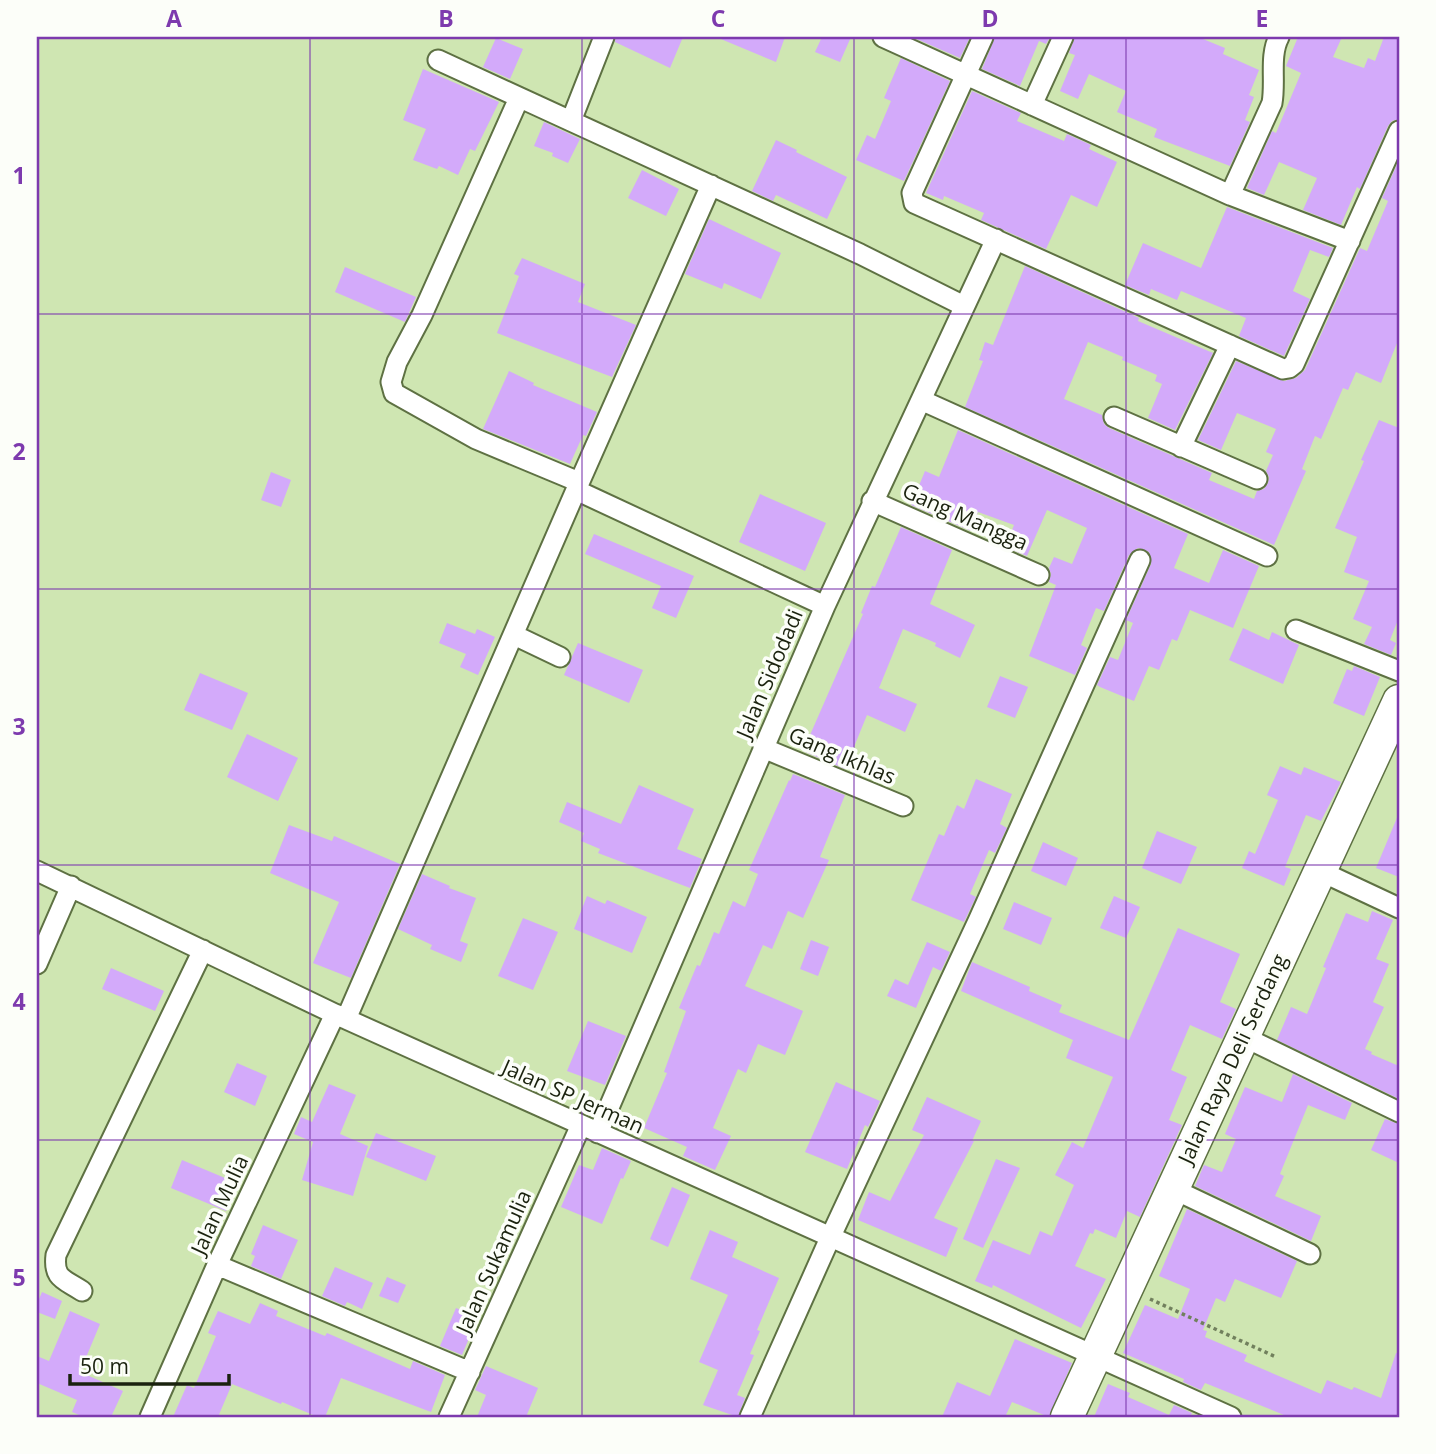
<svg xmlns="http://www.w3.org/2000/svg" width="1436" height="1454" font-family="'Open Sans',sans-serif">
<rect width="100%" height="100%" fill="#cfe6b2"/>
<!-- building -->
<path fill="#d3aafa" d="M616 37H683L670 68 615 42Z
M716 37H785L776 62Z
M822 37H851L840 62 815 52Z
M912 37H970L960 58Z
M995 37H1050L1046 44 1039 41 1020 86 982 69Z
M1075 37H1198L1225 48 1223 54 1259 70 1249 95 1254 97 1245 120 1250 122 1230 166 1154 137 1157 129 1117 112 1126 91 1089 74 1078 99 1060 91 1075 55 1069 53Z
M1298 37H1342L1333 57 1364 68 1368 58 1375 61 1384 37H1399V119L1392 121 1388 126 1360 189 1357 187 1341 225 1303 210 1317 178 1279 162 1264 195 1247 188 1272 131 1276 133 1301 73 1286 66Z
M496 38 523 49 510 79 483 67Z
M901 58 950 81 904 181 856 160 867 135 875 139 891 101 884 98Z
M423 69 499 102 475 151 470 149 458 175 439 166 437 169 413 160 426 129 403 120Z
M972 91 1021 113 1017 121 1064 141 1067 134 1091 145 1089 149 1117 162 1097 207 1071 195 1046 249 981 220 984 213 944 196 943 200 926 193Z
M544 122 580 139 568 163 552 156 553 153 534 146Z
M776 140 797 150 796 152 847 177 827 219 776 195 773 201 752 191Z
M1399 160V338L1381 383 1356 372 1348 390 1343 388 1321 439 1315 436 1302 469 1306 471 1274 545 965 407 983 361 979 360 985 342 993 345 1025 266 1139 318 1138 321 1213 353 1175 430 1148 418 1162 384 1155 381 1157 375 1122 360 1123 357 1088 342 1064 399 1102 415 1104 424 1109 428 1212 473 1209 480 1254 499 1257 491 1264 489 1268 483 1269 477 1266 471 1273 455 1266 452 1276 429 1237 413 1221 450 1198 440 1236 361 1284 381 1296 378 1305 370 1360 248 1367 251 1388 201 1382 198Z
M642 170 679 189 666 216 628 198Z
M1227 207 1333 248 1329 257 1310 250 1293 291 1310 299 1284 356 1239 336 1246 318 1181 291 1177 300 1151 289 1149 295 1125 285 1143 243 1201 268Z
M709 219 781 253 761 299 724 283 722 289 685 274Z
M522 258 585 284 578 302 636 325 612 377 497 333 519 276 514 274Z
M345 267 416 297 405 322 335 292Z
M509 371 534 383 533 385 597 412 586 436 583 435 570 464 483 429Z
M1379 420 1399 428V617L1390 640 1396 643 1391 655 1364 644 1372 627 1353 619 1369 581 1344 572 1357 537 1335 528 1364 461 1361 460Z
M958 430 1188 534 1174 568 1209 583 1223 550 1259 566 1233 628 1190 610 1177 641 1172 639 1159 670 1149 666 1134 701 1100 687 1097 685 1110 657 1118 660 1133 623 1126 620 1151 564 1149 552 1138 548 1129 555 1104 611 1096 608 1081 645 1087 648 1075 675 1029 656 1056 585 1049 582 1051 574 1049 568 1054 557 1072 564 1087 528 1047 510 1027 556 1005 547 1014 525 978 512 971 531 911 505 925 471 939 477Z
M271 472 291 480 281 507 261 500Z
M760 494 826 523 805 571 739 542Z
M901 527 952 550 930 604 975 625 960 658 935 646 936 643 903 629 879 688 917 704 905 732 867 715 845 769 803 751 863 614 861 613 872 586 875 587Z
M594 534 694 576 676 618 652 608 661 586 585 554Z
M447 623 475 634 477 629 495 637 478 675 460 667 466 654 439 643Z
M1243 628 1269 640 1272 632 1299 645 1283 684 1229 660Z
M578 643 643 670 629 703 564 675Z
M1354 666 1380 677 1364 716 1333 703 1347 669 1352 671Z
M200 673 248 693 232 730 184 710Z
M1000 676 1028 687 1015 718 987 707Z
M247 734 298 758 278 801 227 777Z
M1280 766 1301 775 1304 767 1341 782 1321 821 1306 815 1285 867 1291 869 1284 886 1242 868 1249 851 1255 854 1278 800 1267 795Z
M793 774 845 795 820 857 829 860 803 918 788 911 772 949 763 945 745 986 803 1011 785 1055 758 1044 746 1073 738 1069 713 1128 731 1136 715 1170 683 1156 687 1147 644 1128 667 1073 664 1072 686 1011 679 1008 697 965 700 966 714 932 719 934 733 901 745 907 758 874 749 870 789 780 790 781Z
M976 779 1012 794 1000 824 1007 828 995 853 989 850 970 894 976 897 964 922 911 900 939 834 944 836 957 805 964 809Z
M639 785 694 809 677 849 702 859 690 888 598 853 600 849 581 841 584 833 559 822 567 802 621 824Z
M1399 813V877L1376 868Z
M289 825 332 841 334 836 400 864 351 978 313 963 339 902 270 873Z
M1157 831 1197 847 1181 884 1142 868Z
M1043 842 1078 858 1066 886 1031 871Z
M422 874 450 886 449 888 476 898 460 941 468 944 461 962 430 949 432 945 398 929Z
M587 896 605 904 607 900 647 917 632 953 574 929Z
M1114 896 1140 907 1126 938 1100 928Z
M1014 902 1052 918 1041 945 1003 929Z
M1372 911 1393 920 1376 959 1389 964 1373 1002 1384 1007 1365 1049 1372 1052 1371 1054 1399 1066V1099L1277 1040 1291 1007 1307 1014 1326 968 1323 967 1346 913 1368 922Z
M523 918 558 932 533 990 498 976Z
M1178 928 1240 954 1220 1002 1236 1009 1222 1039 1190 1025 1171 1070 1187 1077 1169 1120 1182 1125 1140 1217 1127 1211 1116 1238 1095 1229 1093 1234 1090 1233 1075 1266 1106 1279 1081 1328 993 1285 992 1288 975 1281 993 1240 1030 1255 1040 1231 1052 1236 1074 1185 1055 1175 1072 1142 1083 1148 1113 1077 1066 1058 1073 1040 961 991 972 962 1030 987 1029 991 1062 1005 1059 1012 1129 1040Z
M811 940 829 947 818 976 800 969Z
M927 942 950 952 941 971 933 967 916 1008 887 996 895 979 908 985Z
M111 968 164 991 155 1011 102 989Z
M588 1021 626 1036 605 1085 567 1071Z
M237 1063 267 1076 255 1106 224 1092Z
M1293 1074 1352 1103 1345 1120 1308 1105 1280 1174 1284 1176 1275 1196 1321 1216 1311 1241 1195 1186 1204 1165 1222 1172 1236 1139 1225 1134 1245 1087 1282 1102Z
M836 1082 880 1101 868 1127 865 1125 847 1169 805 1152Z
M329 1084 356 1095 340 1134 368 1146 353 1196 302 1180 313 1142 294 1134 301 1117 312 1122Z
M927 1097 981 1121 972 1141H974L934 1218 958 1228 946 1257 858 1220 869 1192 890 1201 924 1135 912 1130Z
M1385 1119 1399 1124V1163L1371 1150Z
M376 1133 436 1156 426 1181 366 1157Z
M602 1148 631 1161 623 1179 621 1178 602 1224 561 1207 579 1165 593 1170Z
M996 1159 1020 1168 983 1248 963 1239Z
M182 1160 237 1183 226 1211 171 1188Z
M672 1187 690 1195 668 1247 650 1239Z
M1187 1209 1297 1261 1281 1298 1235 1279 1225 1302 1216 1298 1203 1330 1207 1331 1205 1337 1247 1355 1244 1361 1321 1394 1327 1380 1352 1390 1354 1387 1381 1398 1396 1353H1399V1410L1396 1417H1289L1205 1383 1201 1390 1183 1382 1184 1379 1123 1353 1145 1305 1178 1319 1190 1289 1159 1276Z
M263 1225 298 1240 281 1279 251 1266 255 1256 251 1254Z
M710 1230 738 1242 732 1257 779 1278 757 1330 760 1331 750 1354 754 1355 737 1395 745 1398 738 1417 703 1405 718 1370 699 1362 728 1295 690 1279Z
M335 1267 373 1283 362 1309 347 1302 345 1306 322 1296Z
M387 1277 406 1285 398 1303 379 1296Z
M42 1292 62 1301 55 1319 37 1312V1304Z
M260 1303 278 1311 276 1316 325 1336 327 1333 410 1369 413 1361 445 1375 431 1412 341 1378 325 1417H318L282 1402 281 1404 232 1384 218 1417H173L187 1385 194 1388 216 1336 208 1333 218 1311 250 1324Z
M456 1308 478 1317 462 1355 440 1346Z
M70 1311 100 1324 80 1372 123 1391 111 1417H84L72 1412 77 1400 37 1383V1356L49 1361Z
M1015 1339 1072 1363 1049 1417 1012 1402 1005 1417H942L957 1382 990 1396Z
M486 1366 538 1388 526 1417H477L486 1395 475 1390Z
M1108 1384 1130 1393 1128 1397 1169 1415 1174 1405 1192 1413 1190 1417H1087L1088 1415 1094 1417Z"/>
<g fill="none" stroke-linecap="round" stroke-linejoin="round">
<!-- street casing -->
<g stroke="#5e7143" stroke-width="23">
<path id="street" d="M883 37 1230 195 1350 241
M983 37 912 193 914 203 1283 369 1289 368 1294 364 1399 131
M438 60 860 254 964 306
M519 98 422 315 397 362 391 382 394 393 476 439 579 482
M1032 105 1063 37
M571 121 604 37
M1230 195 1272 103C1276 81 1269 56 1279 37
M921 400 1267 556
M1114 417 1257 479
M1181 447 1230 345
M576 490 825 606
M872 501 1039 575
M1296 630 1399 671
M514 635 560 657
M763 748 903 806
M37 871 335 1014 1231 1417
M1320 871 1399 908
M37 964 71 886
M346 1019 576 490 711 185
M1244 1037 1399 1112
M598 1133 825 606 996 239
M1173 1189 1310 1254
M217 1265 470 1372
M82 1291C64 1279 53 1279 56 1255L203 950
M150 1417 217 1265 335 1014
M449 1417 581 1125
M750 1417 830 1238 978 921 1140 560"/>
</g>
<!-- primary casing -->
<g stroke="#5e7143" stroke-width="35">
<path id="primary" d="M1067 1417 1399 701"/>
</g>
<!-- path -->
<path stroke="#71805d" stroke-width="3.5" stroke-dasharray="3.5 3.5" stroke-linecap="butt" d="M1150 1299 1276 1357"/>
<!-- street -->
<use href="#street" stroke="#fff" stroke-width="19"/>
<!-- primary -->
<use href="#primary" stroke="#fff" stroke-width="32"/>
</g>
<!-- grid -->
<path fill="none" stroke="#7d3aae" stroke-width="2" stroke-opacity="0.55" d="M310 37V1417M582 37V1417M854 37V1417M1126 37V1417M37 314H1399M37 589H1399M37 865H1399M37 1140H1399"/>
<g text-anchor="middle" stroke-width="7" stroke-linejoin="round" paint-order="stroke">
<!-- street labels -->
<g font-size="21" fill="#1a220e" stroke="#fcfef9">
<text transform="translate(965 517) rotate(24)" y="7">Gang Mangga</text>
<text transform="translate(770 674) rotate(-67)" y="7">Jalan Sidodadi</text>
<text transform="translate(842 756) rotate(23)" y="7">Gang Ikhlas</text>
<text transform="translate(1233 1059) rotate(-65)" y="7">Jalan Raya Deli Serdang</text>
<text transform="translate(573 1097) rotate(24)" y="7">Jalan SP Jerman</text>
<text transform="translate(220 1205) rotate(-65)" y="7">Jalan Mulia</text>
<text transform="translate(494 1262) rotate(-66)" y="7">Jalan Sukamulia</text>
</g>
</g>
<!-- border -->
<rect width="1436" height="1454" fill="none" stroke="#fcfef9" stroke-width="77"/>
<!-- scale -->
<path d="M70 1374v10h159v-10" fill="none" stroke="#1a220e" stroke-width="3.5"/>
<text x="80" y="1374" font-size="21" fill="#1a220e" stroke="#fcfef9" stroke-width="5" paint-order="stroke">50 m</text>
<rect x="38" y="38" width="1360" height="1378" fill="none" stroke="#7d3aae" stroke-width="2.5"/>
<g font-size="23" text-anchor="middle" font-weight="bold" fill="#7d3aae">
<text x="174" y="27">A</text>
<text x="446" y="27">B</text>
<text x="718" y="27">C</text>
<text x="990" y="27">D</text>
<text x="1262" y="27">E</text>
<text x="19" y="184">1</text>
<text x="19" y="460">2</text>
<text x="19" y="735">3</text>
<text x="19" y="1010">4</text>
<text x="19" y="1286">5</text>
</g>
</svg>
